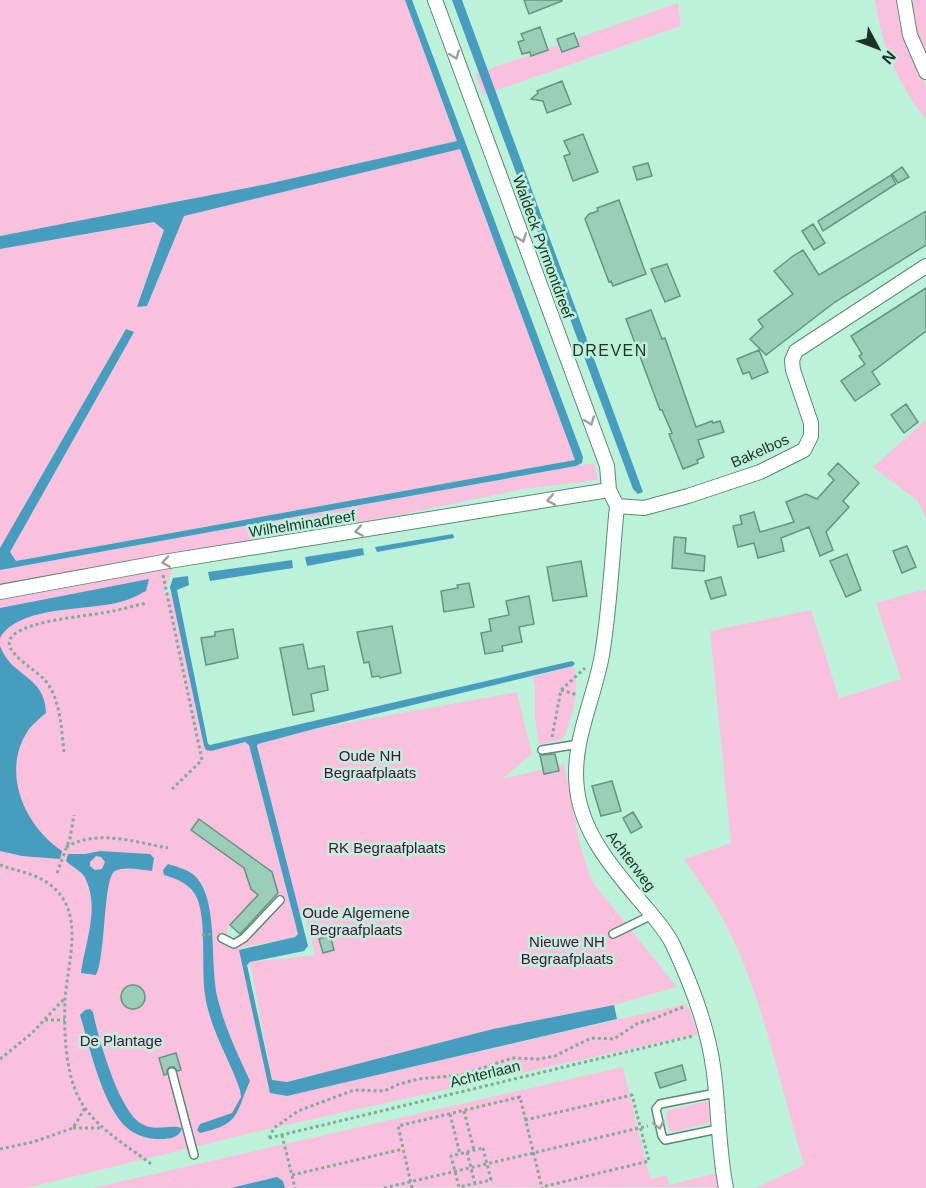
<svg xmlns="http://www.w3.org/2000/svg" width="926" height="1188" font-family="Arial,sans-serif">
<rect width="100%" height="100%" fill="#bdf2da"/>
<!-- green -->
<path fill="#fac1df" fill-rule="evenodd" d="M0 0H405L457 141 267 184 0 236Z
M875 0H898L906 42 926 86V119C898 85 881 44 875 0Z
M911 0H926V58L913 27Z
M678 3 681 26 483 95 475 74Z
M460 149 575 460 15 561 10 552 133 333 126 329 0 548V249L154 222 164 230 137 307 147 306 183 216Z
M926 420V519L918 501 873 467Z
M594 463 598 480 523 489 404 514 0 585V570Z
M174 565 164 594 169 592 173 597 204 746 211 751 245 742 249 744 298 934 295 937 241 948 274 1094 287 1096 685 1004 689 1009 698 1034 268 1129 26 1188H0V600ZM198 819 272 872 278 893 240 934 228 940 227 928 258 895 251 889V872L191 830Z
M926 589V1188H756L804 1165C781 1090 764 1002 730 933 718 907 700 883 684 859L731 843 710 631 811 610 839 698 901 679 876 603Z
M573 666C582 683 571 720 564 738L559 741 539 744 535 717V687L533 677Z
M517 692 532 754 502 779 564 764 579 841 591 880 677 987 614 1005 493 1029 287 1082 272 1080 250 962 315 955 304 912 299 913 257 746 258 744 314 729Z
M623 1067 650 1179 667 1175 669 1185 720 1172 721 1187 92 1188Z
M706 1101 710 1104 712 1122 673 1132 669 1130 666 1114 667 1111Z"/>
<!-- water -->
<path fill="#469dbd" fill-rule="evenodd" d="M405 0H412L583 457 582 463 576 466 0 570V548L126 329 134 332 10 552 16 561 575 460 460 149 184 216 147 306 137 307 164 230 154 222 0 249V236L267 184 457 141Z
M452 0H462L643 492 638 494 633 489Z
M453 534 454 538 377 552 375 547Z
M363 548 364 555 307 566 305 557Z
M292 560 293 568 210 581 208 572Z
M188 576 189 585 177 590 208 744 210 745 572 661 575 663 573 666 314 729 258 744 257 746 308 946 304 951 250 962 247 965 272 1080 287 1082 493 1029 614 1005 617 1019 287 1096 270 1093 239 950 295 937 298 934 249 745 245 742 211 751 206 750 204 746 170 587 173 578Z
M149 579 146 591C138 595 129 600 120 602 88 611 19 605 0 638V608Z
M0 646C12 678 45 675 46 713 40 718 34 723 29 729 0 771 24 825 62 851L60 859 22 856 0 851Z
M100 851 150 854 154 858 152 871C141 870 125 866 115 871 103 877 106 958 96 975L81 973C85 942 101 906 84 876 81 871 71 866 66 861L68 854H85ZM96 856 101 857 105 862 102 869 95 870 90 866V862Z
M168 864C178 867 190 870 197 878 219 904 209 966 218 1000 225 1028 238 1055 250 1081 235 1114 241 1124 200 1133L197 1130 200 1124 232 1113 241 1097 240 1090C229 1058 210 1029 205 995 201 967 207 922 197 898 191 884 177 879 164 875L163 870Z
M90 1009 93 1012C98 1037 119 1112 142 1124 155 1132 168 1124 182 1128 179 1137 173 1138 164 1139 149 1140 132 1135 122 1123 100 1096 90 1048 80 1015L85 1010Z
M277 1177 283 1181 285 1188H231Z"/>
<!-- building -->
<path fill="#9bceb8" stroke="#649580" stroke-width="1.5" d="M524 0H562V1L529 14Z
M540 27 548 50 531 56 530 52 522 54 518 42 524 40 521 34Z
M574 33 579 46 562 52 557 39Z
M562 81 571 104 547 113 543 101 531 99 538 93 537 91Z
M583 134 598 172 573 181 564 156 570 154 564 141Z
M648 163 652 176 637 180 633 167Z
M902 167 909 177 898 183 892 174Z
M891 175 896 184 823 231 818 221Z
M619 200 646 274 613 286 611 281 609 282 585 219 589 214 598 211 597 208Z
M926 211V245L835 302 766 355 750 339 763 327 758 320 793 294 774 271 793 256 803 250 819 275Z
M813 224 825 243 814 250 802 231Z
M667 264 680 296 665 302 651 269Z
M926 288V331L872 372 880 384 855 401 841 381 865 364 859 356 862 354 851 336Z
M651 310 662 339 665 338 696 427 712 421 713 423 720 421 724 432 698 440 704 457 697 460 698 463 683 469 669 434 672 433 662 410H660L626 319Z
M759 350 768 372 752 379 749 372 743 374 737 359Z
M906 404 918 422 904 433 891 415Z
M838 463 859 483 843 501 849 507 826 532 833 550 820 556 809 527 781 538 784 551 758 558 754 543 738 547 733 526 742 524 740 516 754 512 760 532 794 522 786 502 806 494 817 499 834 480 828 474Z
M674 537 686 538 685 553 705 556 704 571 672 568Z
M907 546 916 567 902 573 893 551Z
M847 554 861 590 846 597 830 561Z
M581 561 587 596 553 601 547 567Z
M721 577 726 595 711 599 705 581Z
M469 583 474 607 444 612 441 591 458 588 457 585Z
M529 596 534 624 519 627 522 642 502 646 503 651 485 654 481 633 491 631 489 619 509 615 506 601Z
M392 626 401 673 380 678 379 676 372 677 369 662 364 663 357 632Z
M233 629 238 658 206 665 201 638 215 636V632Z
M303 644 308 669 324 666 328 690 311 694 314 711 293 715 280 648Z
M555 754 559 771 544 774 540 755Z
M612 781 621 811 601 816 592 786Z
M633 812 642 827 631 833 623 818Z
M199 819 272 872 278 893 240 934 230 925 258 895 251 889 244 868 191 830Z
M330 935 334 950 323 953 319 939Z
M121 997a12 12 0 1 1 24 0a12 12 0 1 1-24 0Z
M176 1053 181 1070 177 1071 174 1067H170L167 1070V1074L164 1075 159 1058Z
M682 1065 686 1080 660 1088 655 1073Z"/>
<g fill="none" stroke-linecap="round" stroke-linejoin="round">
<!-- lane casing -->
<g stroke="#598a75" stroke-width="10">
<path id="lane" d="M542 750 579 744
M613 934 652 915
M222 938 234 944 244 938 280 900
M172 1072 194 1155
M716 1093 660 1104 656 1109 662 1136 665 1140 718 1129"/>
</g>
<!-- street casing -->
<g stroke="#598a75" stroke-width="16">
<path id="street" d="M435 0 607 466 609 490 617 506C612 556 610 607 602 655 594 700 571 743 577 789 582 833 613 869 641 902 652 915 666 930 673 945 691 983 707 1025 713 1066 719 1107 718 1148 726 1188
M904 0 910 35 926 72
M617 506 644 508 688 496 760 472 804 450 811 436V423L793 370 792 360 796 351 926 266
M0 592 163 562 609 490"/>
</g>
<!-- path -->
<path stroke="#82aa98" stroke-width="3" stroke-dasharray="3 3" stroke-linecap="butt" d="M163 575 202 760 172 789
M561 690 577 695
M552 737 561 690 585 668
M64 752C61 728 61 697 43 678 34 670 14 657 10 647 0 622 89 616 102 613 117 611 132 606 147 603
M66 847C98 829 134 842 168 848
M0 865C14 870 31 873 43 880 89 906 67 961 65 1001 64 1030 65 1065 76 1092 90 1125 124 1143 151 1164
M57 873 70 838 74 815
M202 935 214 934
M45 1020H65
M0 1059 31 1034 64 999
M464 1111 474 1150
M450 1114 460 1154
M525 1120 632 1095 649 1161 542 1187
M73 1128H101
M282 1135 295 1188
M269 1138 274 1128 298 1111 354 1090 384 1091 399 1084 418 1079 462 1075 512 1058 538 1059 555 1056 591 1038 614 1039 638 1023 653 1019 683 1007
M269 1138 693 1036
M483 1148 491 1180 459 1187 451 1156Z
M0 1149 33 1142 73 1128 85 1108
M467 1152 475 1184
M292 1175 403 1149
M384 1188 648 1126
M412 1188 398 1126 520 1097 542 1188"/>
<!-- lane -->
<use href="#lane" stroke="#fff" stroke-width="7"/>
<!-- street -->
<use href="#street" stroke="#fff" stroke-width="14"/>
</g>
<!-- one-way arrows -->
<defs><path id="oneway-chevron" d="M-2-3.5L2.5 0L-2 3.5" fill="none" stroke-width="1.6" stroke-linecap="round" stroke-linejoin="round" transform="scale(1.5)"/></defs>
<g stroke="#99a29f">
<use href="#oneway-chevron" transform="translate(455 55) rotate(70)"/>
<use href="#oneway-chevron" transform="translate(522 238) rotate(70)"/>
<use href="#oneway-chevron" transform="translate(590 421) rotate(70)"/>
<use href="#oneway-chevron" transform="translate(551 500) rotate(170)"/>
<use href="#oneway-chevron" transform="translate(359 531) rotate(171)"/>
<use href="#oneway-chevron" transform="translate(166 562) rotate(171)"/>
<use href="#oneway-chevron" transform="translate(659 1125) rotate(77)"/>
</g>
<g text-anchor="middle" stroke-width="5" stroke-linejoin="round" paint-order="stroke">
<!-- street labels -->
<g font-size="15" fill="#1d3129" stroke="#bdf2da">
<text transform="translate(543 247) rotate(70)" y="5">Waldeck Pyrmontdreef</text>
<text transform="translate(760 451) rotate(-24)" y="5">Bakelbos</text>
<text transform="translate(302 524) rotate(-9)" y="5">Wilhelminadreef</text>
<text transform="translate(631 861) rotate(53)" y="5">Achterweg</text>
<text transform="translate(485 1074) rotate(-14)" y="5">Achterlaan</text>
</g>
<!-- park labels -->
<g font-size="15" fill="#520a39" stroke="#bdf2da">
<text x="370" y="761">Oude NH<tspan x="370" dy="17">Begraafplaats</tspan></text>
<text x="387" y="853">RK Begraafplaats</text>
<text x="356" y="918">Oude Algemene<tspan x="356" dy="17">Begraafplaats</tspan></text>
<text x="567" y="947">Nieuwe NH<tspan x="567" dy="17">Begraafplaats</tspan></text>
<text x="121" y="1046">De Plantage</text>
</g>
<!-- neighbourhood labels -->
<g font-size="16" letter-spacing="1.5" fill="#1d3129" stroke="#bdf2da">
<text x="610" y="356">DREVEN</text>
</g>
</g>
<!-- north arrow -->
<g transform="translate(878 48) rotate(131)" stroke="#bdf2da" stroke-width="4.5" paint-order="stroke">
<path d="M0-4.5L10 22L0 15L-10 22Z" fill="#1d3129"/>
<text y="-9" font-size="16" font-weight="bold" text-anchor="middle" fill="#1d3129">N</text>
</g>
</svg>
